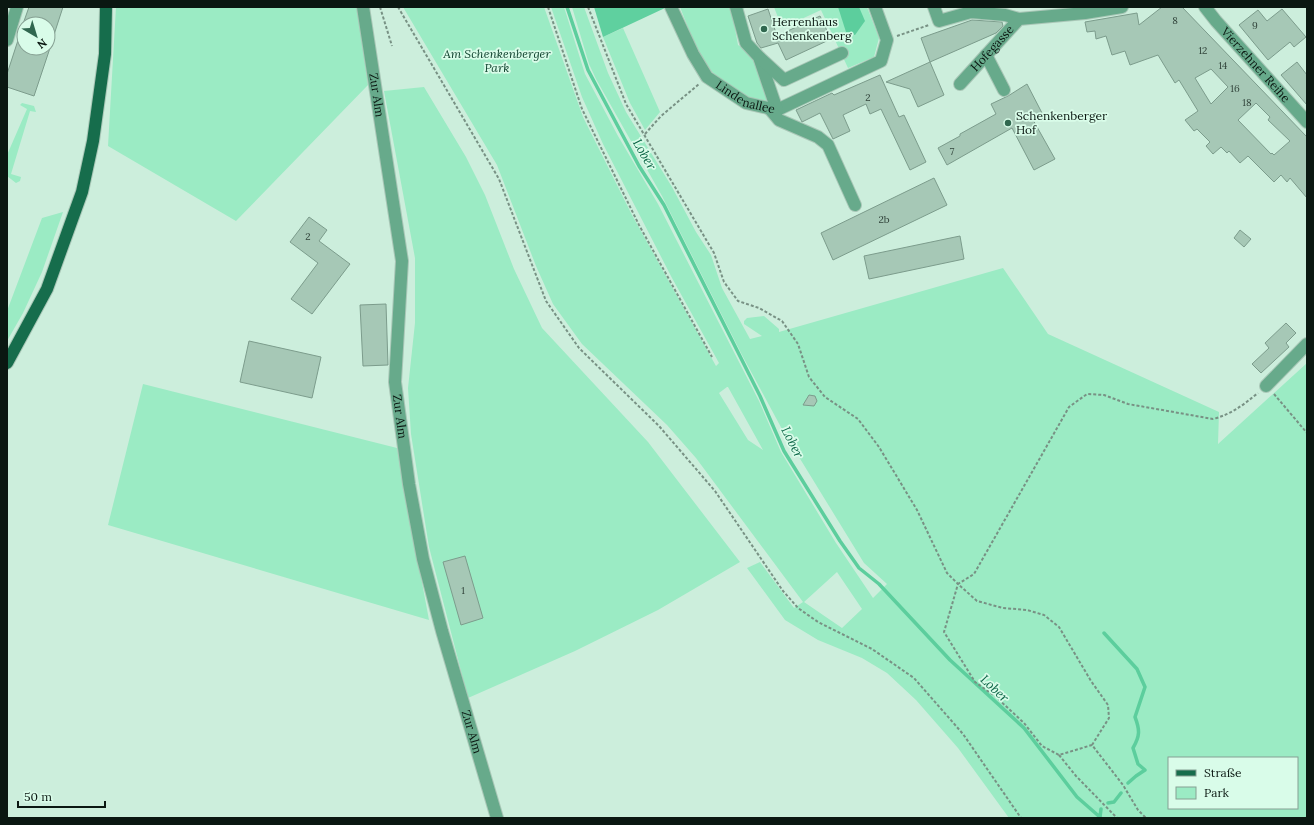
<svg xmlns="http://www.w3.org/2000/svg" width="1314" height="825" font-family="Lora,serif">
<rect width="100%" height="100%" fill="#cceedc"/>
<!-- green -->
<path fill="#9bebc4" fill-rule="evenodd" d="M116 7H357L368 85 236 221 108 146Z
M403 7H544L583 117 632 215 716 366 719 363 672 278 603 144 582 97 551 7H564L585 74 618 136 658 204 759 401 781 452 836 543 873 598 887 584 864 563 783 431 742 355 662 196 596 79 589 64 572 7H584L608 73 626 112 672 187 696 232 711 255 722 288 750 339 762 336 744 324V321L747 318 764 316 779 329V332L1003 268 1048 334 1219 412 1218 444 1307 363V818H1009L958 748 916 700 887 673 862 658 818 640 785 620 747 568 760 562 794 608 803 602 696 458 667 425 582 344 553 304 536 266 497 165ZM727 387H728L763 450 748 440 719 393ZM837 572 862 609 842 628 804 602ZM1169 758H1297V808H1169Z
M680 7H748L732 13 738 45 749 52 755 60 771 103 748 98 728 86 712 72 696 48Z
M774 7H867L879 38 874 57 848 68 821 10 782 28Z
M623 28 660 112 645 130 630 103 603 37Z
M424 87 466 157 485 195 514 269 542 328 648 442 740 562 658 610 575 651 468 698 429 547 411 434 408 388 415 323V258L384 91Z
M22 103 34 106 36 112 30 111 11 174 21 177 20 181 16 183 7 176V155L27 109 20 105Z
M63 212 42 272 23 313 7 341V311L42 218Z
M143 384 397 448 429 620 108 525Z"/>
<!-- forest -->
<path fill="#5fd09f" d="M594 7H665V8L603 37Z"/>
<!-- water -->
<path fill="#5cce9d" d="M838 7H859L865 21 855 35 846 32Z"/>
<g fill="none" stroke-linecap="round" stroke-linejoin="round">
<!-- stream -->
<path stroke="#5cce9d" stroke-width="3.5" d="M567 7 588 70 639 166 664 205 760 396 784 451 840 541 859 568 879 584 950 660 1024 728 1077 797 1101 818
M1104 633 1137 669 1145 687 1135 717C1140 730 1140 736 1133 748L1138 764 1145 770 1136 776 1128 783
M1108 803 1114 802 1121 793
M1100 817 1101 809"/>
</g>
<!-- building -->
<path fill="#a6c8b6" stroke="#7c9c8c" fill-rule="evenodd" d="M29 7H63L50 47H48V24H23Z
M1162 7H1182L1307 137V198L1290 178 1287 182 1281 175 1274 182 1248 156 1240 163 1229 151 1227 153 1221 147 1213 154 1206 146 1210 142 1197 129 1194 131 1185 120 1198 111 1179 80 1175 83 1158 55 1130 65 1125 51 1112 55 1106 36 1096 39 1095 31 1087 32 1085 22 1137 13 1139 25ZM1211 69 1228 87 1211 104 1195 78ZM1256 103 1270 117 1268 120 1290 141 1274 155 1272 153 1271 154 1238 120Z
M768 9 777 36 820 16 831 39 786 60 778 43 761 48 757 43 748 16Z
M1282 9 1306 37 1294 47 1290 42 1268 60 1239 25 1258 10 1267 21Z
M972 20 1002 22 1003 26 996 33 930 62 921 38Z
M22 28H24V48H50L34 96 7 87V74Z
M930 62 944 95 918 107 910 89 886 82Z
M1297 62 1307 75V105L1281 75Z
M880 75 899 117 904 115 926 162 910 170 881 109 870 114 866 104 843 115 850 131 833 139 820 113 802 122 796 110 832 93 834 95Z
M1027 84 1042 113 1032 118 1055 159 1034 170 1012 128 947 165 938 148 960 136V134L996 114 991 104 1008 96Z
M934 178 947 205 833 260 821 233Z
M309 217 327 230 319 241 350 264 312 314 291 299 318 263 290 242Z
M1240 230 1251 239 1244 247 1234 238Z
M960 236 964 259 869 279 864 256Z
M386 304 388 365 363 366 360 305Z
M1286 323 1296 333 1286 343 1289 347 1261 373 1252 364 1269 348 1265 343Z
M249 341 321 357 312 398 240 382Z
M809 395 815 396 817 401 814 406 803 405Z
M465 556 483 618 461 625 443 562Z"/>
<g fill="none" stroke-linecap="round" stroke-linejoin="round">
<!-- minor casing -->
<g stroke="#a9c7b7" stroke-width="14">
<g id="minor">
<path id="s1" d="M363 7 402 261 395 382 409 484 423 559 442 631 497 818"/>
<path id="s2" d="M671 7 693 54 707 77 746 103 777 110 881 61 887 40 875 7"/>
<path d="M736 7 746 43 759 57 777 110"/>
<path d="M934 7 939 21 971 12 1005 15 1019 19"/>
<path id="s3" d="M1205 7 1216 21 1307 122"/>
<path d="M7 40 17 7"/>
<path d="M986 55 1004 90"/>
<path d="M760 58 784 80 842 53"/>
<path id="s4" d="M960 84 1019 19 1085 13 1122 7"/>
<path d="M769 108 779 120 818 137 828 145 855 205"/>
<path d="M1266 386 1307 344"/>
</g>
</g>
<!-- major casing -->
<g stroke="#a9c7b7" stroke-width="14">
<path id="major" d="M7 363 47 289 82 192 93 141 105 54 106 7"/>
</g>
<!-- path -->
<path stroke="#789184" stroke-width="2" stroke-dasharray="3 2" stroke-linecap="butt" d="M380 7 392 46
M398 7 499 179 546 301 579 348 659 426 715 491 783 591 798 608 818 622 872 649 914 678 963 734 1021 818
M548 7 582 109 639 225 712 357
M588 7 626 104 714 253 724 282 738 301 759 308 782 321 798 344 809 377 825 397 858 419 879 447 917 510 947 573 958 584 944 632 975 682 995 696 1024 723 1042 746 1059 755 1092 745 1123 785 1138 810 1146 818
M897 36 929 25
M645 134 661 116 699 84
M1274 394 1307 433
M1092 745 1109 718 1108 705 1091 681 1059 627 1044 615 1027 610 1003 608 977 601 958 584 974 574 1069 407 1087 394 1104 395 1128 404 1213 419C1232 414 1243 405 1258 393
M1059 755 1076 776 1117 818
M1306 818 1307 817"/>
<!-- minor -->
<use href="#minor" stroke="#67aa8b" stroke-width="12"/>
<!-- major -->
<use href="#major" stroke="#166d4c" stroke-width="12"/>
</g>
<!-- markers -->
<g fill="#30674f" stroke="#d9fce9" stroke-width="1.5">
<circle cx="764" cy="29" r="4"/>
<circle cx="1008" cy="123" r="4"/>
</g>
<g text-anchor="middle" stroke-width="3.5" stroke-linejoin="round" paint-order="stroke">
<!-- number labels -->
<g font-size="10" fill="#31433a">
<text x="1175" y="24">8</text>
<text x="1255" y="29">9</text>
<text x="1203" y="54">12</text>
<text x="1223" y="69">14</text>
<text x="1235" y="92">16</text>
<text x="868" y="101">2</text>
<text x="1247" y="106">18</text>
<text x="952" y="155">7</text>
<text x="884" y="223">2b</text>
<text x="308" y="240">2</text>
<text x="463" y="594">1</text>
</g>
<!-- poi labels -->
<g font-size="12" fill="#0a1711" stroke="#d9fce9" text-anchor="start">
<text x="772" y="26">Herrenhaus<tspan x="772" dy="14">Schenkenberg</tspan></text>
<text x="1016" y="120">Schenkenberger<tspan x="1016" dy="14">Hof</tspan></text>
</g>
<!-- street labels -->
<g font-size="12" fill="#0a1711" stroke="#d9fce9">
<text dy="4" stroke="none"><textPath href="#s4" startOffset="48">Hofegasse</textPath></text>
<text dy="4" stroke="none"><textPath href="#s3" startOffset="77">Vierzehner Reihe</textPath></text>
<text dy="4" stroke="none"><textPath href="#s2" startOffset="123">Lindenallee</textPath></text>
<text dy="4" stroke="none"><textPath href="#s1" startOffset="89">Zur Alm</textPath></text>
<text dy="4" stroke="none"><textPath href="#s1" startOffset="413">Zur Alm</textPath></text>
<text dy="4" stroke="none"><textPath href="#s1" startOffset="737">Zur Alm</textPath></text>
</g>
<!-- park labels -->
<g font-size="12" font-style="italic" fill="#0b3e2a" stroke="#d9fce9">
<text x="497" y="58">Am Schenkenberger<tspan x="497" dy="14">Park</tspan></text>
</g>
<!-- water labels -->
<g font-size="13" font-style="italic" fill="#0d6647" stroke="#d9fce9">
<text transform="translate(645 154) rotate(60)" y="5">Lober</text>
<text transform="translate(793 442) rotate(63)" y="5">Lober</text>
<text transform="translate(995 688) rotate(43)" y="5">Lober</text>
</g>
</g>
<!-- border -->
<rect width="1314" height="825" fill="none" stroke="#0a1711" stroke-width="16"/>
<!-- legend -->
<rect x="1168" y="757" width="130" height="52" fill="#d9fce9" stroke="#86a093"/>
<rect x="1176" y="770" width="20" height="6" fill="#166d4c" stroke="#86a093"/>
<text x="1204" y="777" font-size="12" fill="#0a1711">Straße</text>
<rect x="1176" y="787" width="20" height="12" fill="#9bebc4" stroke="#86a093"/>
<text x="1204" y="797" font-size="12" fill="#0a1711">Park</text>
<!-- north arrow -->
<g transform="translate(36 36) rotate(142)"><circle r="19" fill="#d9fce9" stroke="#86a093"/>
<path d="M0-3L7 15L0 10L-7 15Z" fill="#30674f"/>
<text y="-6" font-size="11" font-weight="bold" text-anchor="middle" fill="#0a1711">N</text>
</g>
<!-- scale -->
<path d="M18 801v6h87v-6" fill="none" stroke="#0a1711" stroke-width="2"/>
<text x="24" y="801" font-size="12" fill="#0a1711" stroke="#d9fce9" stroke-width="3" paint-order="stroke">50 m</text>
</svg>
